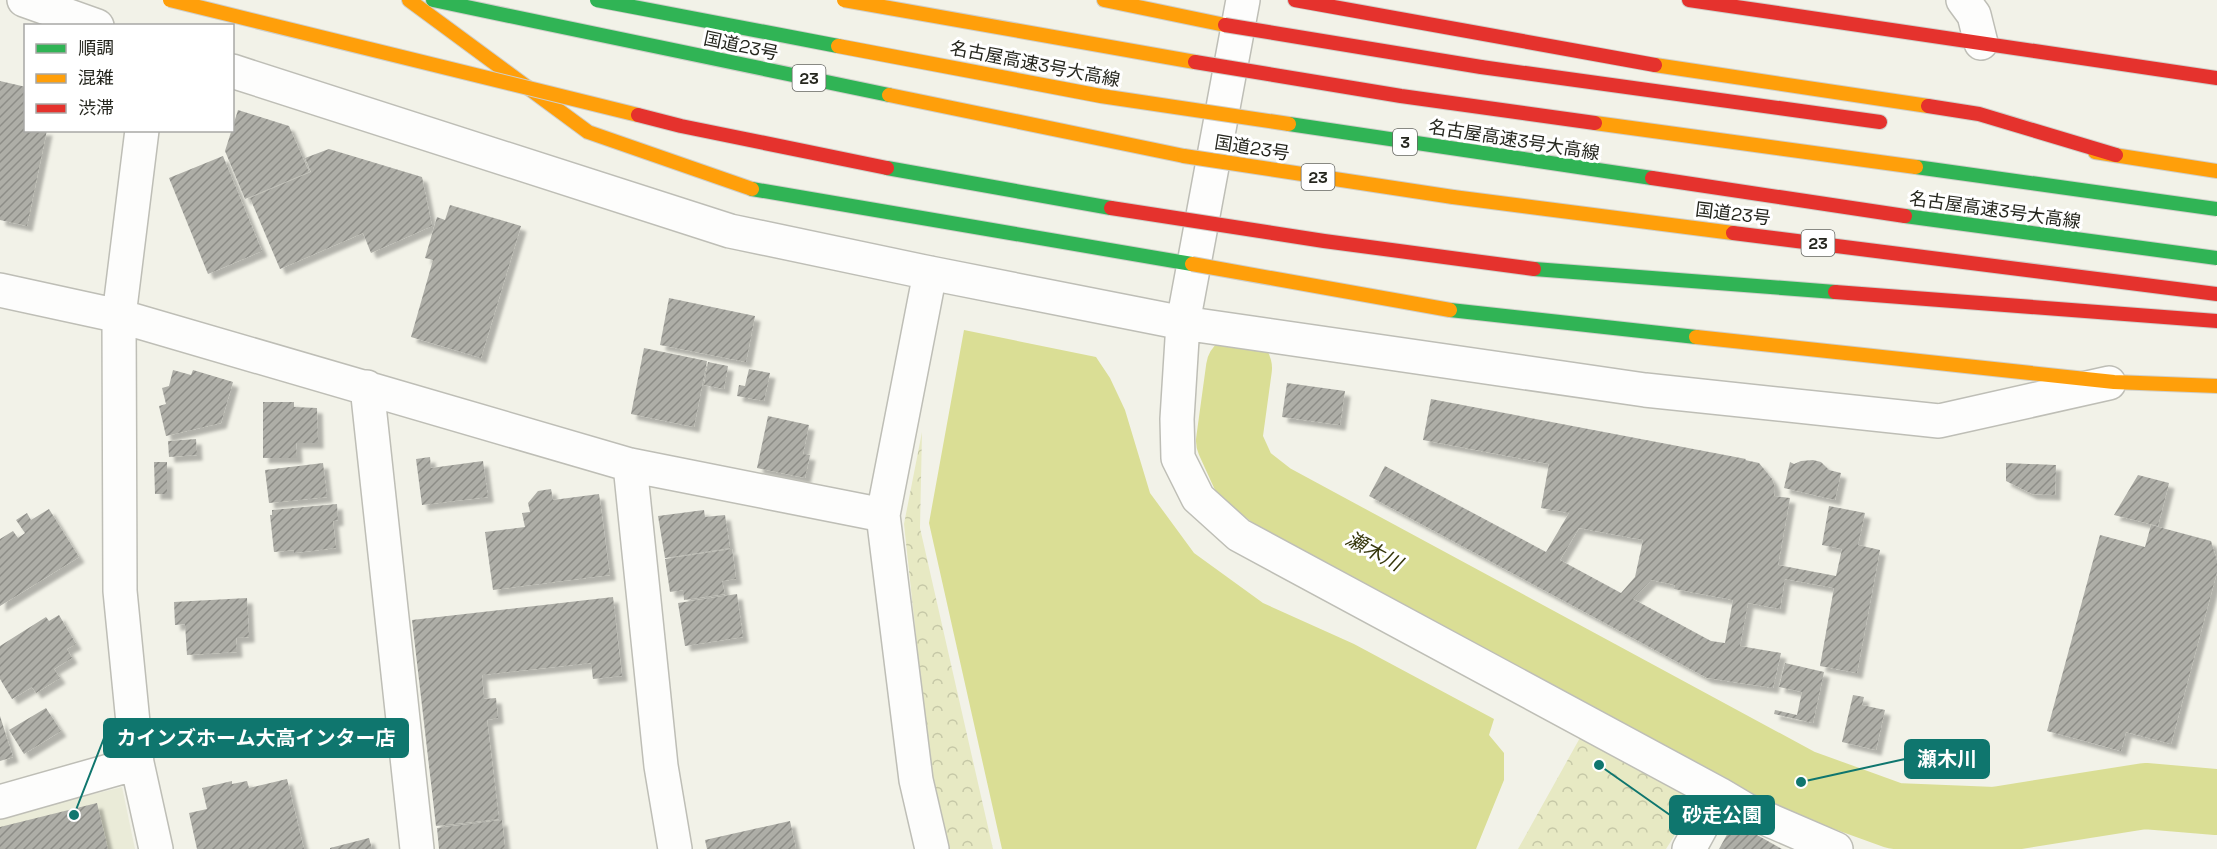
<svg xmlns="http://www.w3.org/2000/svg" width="2217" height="849" font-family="'Space Grotesk','Noto Sans JP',sans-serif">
<defs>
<pattern id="park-crowns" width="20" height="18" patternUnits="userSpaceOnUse" patternTransform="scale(1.5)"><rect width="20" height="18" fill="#e7e9c3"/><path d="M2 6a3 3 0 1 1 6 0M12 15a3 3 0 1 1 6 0" fill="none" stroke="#c6c8a7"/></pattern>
<pattern id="building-hatch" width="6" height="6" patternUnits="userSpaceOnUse" patternTransform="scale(1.5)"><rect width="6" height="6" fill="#aeaea7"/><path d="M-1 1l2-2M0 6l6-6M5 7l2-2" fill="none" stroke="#8d8d87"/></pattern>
<filter id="shadow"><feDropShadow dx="5.5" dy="5.5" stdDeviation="1.5" flood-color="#0004"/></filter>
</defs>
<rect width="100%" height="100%" fill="#f2f2e8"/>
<!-- built -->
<path fill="#eaebd8" d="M122 787 135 849H0V817Z"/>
<!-- park -->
<path fill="url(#park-crowns)" d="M922 432 920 528 993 849H948L931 777 904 524Z
M1581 736 1686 793 1692 808 1666 849H1518Z"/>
<!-- water -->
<path fill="#dade95" d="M964 330 1096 357 1110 378 1125 410 1150 493 1194 553 1263 603 1354 644 1494 719 1489 735 1504 753V780L1476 849H1002L929 523Z"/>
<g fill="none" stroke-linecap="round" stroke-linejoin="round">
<!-- river -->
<path stroke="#dade95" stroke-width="66" d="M1239 368 1229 441 1244 474 1272 496 1801 782 1895 816 1994 820 2145 796 2217 802"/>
</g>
<!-- building -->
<path fill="url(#building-hatch)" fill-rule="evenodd" filter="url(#shadow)" d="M0 81 26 87V130H47L27 226 0 220Z
M238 110 289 126 309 172 245 199 225 151Z
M329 149 422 177 432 226 371 253 363 233 280 269 250 198 311 172 305 158Z
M223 156 262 251 208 274 169 178Z
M450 205 521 226 481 358 411 337 433 260 425 258 437 217 445 220Z
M669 298 755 316 746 362 660 345Z
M644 348 707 361 694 427 631 414Z
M708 362 728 366 724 389 704 385Z
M749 369 770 373 764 401 737 396 739 385 745 386Z
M173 370 191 375 193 370 233 382 221 423 166 436 159 406 166 404 162 388 169 386Z
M1287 383 1345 391 1340 425 1282 417Z
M1431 399 1746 459 1745 460 1759 463 1772 479 1775 487 1774 496 1790 498 1778 565 1836 576 1842 549 1822 545 1829 506 1865 513 1858 545 1880 550 1857 673 1820 666 1834 588 1785 579 1780 609 1748 603 1740 646 1781 653 1773 688 1707 678 1369 496 1385 466 1546 552 1569 513 1541 508 1549 464 1423 440ZM1579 528 1643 540 1635 577 1621 593 1560 560ZM1651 580 1675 585 1674 589 1733 600 1725 643 1711 641 1633 599Z
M263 402H294V407L317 408 318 443H296L297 458H263Z
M768 416 809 425 803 454 810 455 805 478 757 468Z
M196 439 197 455 169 457 168 441Z
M430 457 431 468 483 461 488 497 422 505 416 459Z
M1813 460 1821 462 1829 470 1841 473 1835 500 1784 488 1790 462 1794 464 1801 461Z
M154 462H167V494H155Z
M323 463 327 497 269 503 265 470Z
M2006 463 2056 465 2055 495 2032 494 2006 481Z
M2138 475 2169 483 2158 526 2114 515Z
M551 489 553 500 599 494 610 575 493 590 485 532 525 527 522 513 530 512 528 503 538 491Z
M337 504 338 520 333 521 336 548 294 553V550L274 552 270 515H272V510Z
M49 509 79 557 0 606V539L13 531 18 538 25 533 16 520 27 513 31 520Z
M704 510 705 517 725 515 730 548 665 558 658 516Z
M2151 525 2211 541 2217 561V572L2171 744 2126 732 2121 751 2047 731 2100 535 2145 547Z
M732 549 736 579 722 581 725 594 684 600 683 590 670 592 665 559Z
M737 594 743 637 685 646 678 603Z
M613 597 622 676 593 679 591 663 482 675 484 699 496 698 498 718 487 720 499 819 436 826 412 620Z
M247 598 249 637 236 638 237 652 187 655 185 624 175 625 174 602Z
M59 615 76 644 67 649 72 658 54 669 60 678 36 693 32 687 12 699 0 679V646L46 617 49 621Z
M1785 663 1824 672 1813 723 1774 714 1775 710 1797 715 1802 692 1779 687Z
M1853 695 1864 697 1862 705 1885 710 1876 750 1842 742Z
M46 708 61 731 24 754 9 730Z
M0 716 13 757 0 761Z
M287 779 304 849H197L189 813 207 809 202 788 232 781V784L247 781 249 788Z
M97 803 108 849H0V827Z
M502 820 505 849H439L437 828Z
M790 821 796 849H707L705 840Z
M1734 822 1782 849H1719Z
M369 838 372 849H330V848Z"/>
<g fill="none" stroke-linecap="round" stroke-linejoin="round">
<!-- street casing -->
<g stroke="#bebeb6" stroke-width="36">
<path id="street" d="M24 0 97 26
M1243 0 1183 323 1177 419 1178 458 1198 498 1239 535 1719 794 1746 810 1836 849
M1963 0 1974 15 1981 43
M232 71 730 231 930 273 1183 323 1645 390 1939 421 2109 383
M142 130 119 316 120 591 137 763 156 849
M930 273 883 515 916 780 932 849
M0 290 119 316 630 465 883 515
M367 387 417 849
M630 465 661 766 675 849
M0 802 137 763
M1689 849 1719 794"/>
</g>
<!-- fast casing -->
<g stroke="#cfcfca" stroke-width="16">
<path id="fast" d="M433 0 889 95
M752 189 1192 264
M1534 269 1835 292
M1450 310 1696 337"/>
</g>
<!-- slow casing -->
<g stroke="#cfcfca" stroke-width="16">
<path id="slow" d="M409 0 588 132 752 189
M1104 0 1225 25
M1655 65 1928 106
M889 95 1184 156
M2095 152 2217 171
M1453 197 1733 233
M1696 337 2114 382 2217 386"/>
</g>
<!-- jam casing -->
<g stroke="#cfcfca" stroke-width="16">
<path id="jam" d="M1295 0 1655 65
M1689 0 2217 78
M1481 67 1880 122
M1928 106 1979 114 2116 155
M1733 233 2217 294
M1835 292 2217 321"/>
</g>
<!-- street -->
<use href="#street" stroke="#fdfdfc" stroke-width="33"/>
<!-- fast -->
<use href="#fast" stroke="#30b455" stroke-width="14"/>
<!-- slow -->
<use href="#slow" stroke="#ff9f0a" stroke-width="14"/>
<!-- jam -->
<use href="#jam" stroke="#e5322d" stroke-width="14"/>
<!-- fast-bridge casing -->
<g stroke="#cfcfca" stroke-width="16" stroke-linecap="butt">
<path id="fast-bridge" d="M597 0 838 46
M1289 124 1652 178
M1916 167 2217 209
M887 168 1111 208
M1905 216 2217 258"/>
</g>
<!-- slow-bridge casing -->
<g stroke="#cfcfca" stroke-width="16" stroke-linecap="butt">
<path id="slow-bridge" d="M170 0 638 115
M844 0 1195 62
M838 46 1101 96 1289 124
M1595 123 1916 167
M1184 156 1453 197
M1192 264 1450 310"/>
</g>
<!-- jam-bridge casing -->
<g stroke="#cfcfca" stroke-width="16" stroke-linecap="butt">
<path id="jam-bridge" d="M1225 25 1481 67
M1195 62 1401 96 1595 123
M638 115 681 126 887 168
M1652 178 1905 216
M1111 208 1324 241 1534 269"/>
</g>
<!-- fast-bridge -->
<use href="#fast-bridge" stroke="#30b455" stroke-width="14"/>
<!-- slow-bridge -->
<use href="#slow-bridge" stroke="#ff9f0a" stroke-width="14"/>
<!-- jam-bridge -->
<use href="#jam-bridge" stroke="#e5322d" stroke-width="14"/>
</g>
<g text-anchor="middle" stroke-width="6" stroke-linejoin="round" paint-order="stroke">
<!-- shield labels -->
<g fill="#fff" stroke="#666762" stroke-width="1.5">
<rect x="792.5" y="65" width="33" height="26" rx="4.5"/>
<rect x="1393" y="129" width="24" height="26" rx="4.5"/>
<rect x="1301.5" y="164" width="33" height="26" rx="4.5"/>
<rect x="1801.5" y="230" width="33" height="26" rx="4.5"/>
</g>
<g font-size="16" font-weight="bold" fill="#25261e">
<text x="809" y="84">23</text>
<text x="1405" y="148">3</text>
<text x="1318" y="183">23</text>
<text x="1818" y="249">23</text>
</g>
<!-- street labels -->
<g font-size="18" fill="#25261e" stroke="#fff">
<text transform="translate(741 46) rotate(12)" y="6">国道23号</text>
<text transform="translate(1035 64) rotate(11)" y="6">名古屋高速3号大高線</text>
<text transform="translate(1514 140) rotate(9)" y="6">名古屋高速3号大高線</text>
<text transform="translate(1252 148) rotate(9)" y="6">国道23号</text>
<text transform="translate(1995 210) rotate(8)" y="6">名古屋高速3号大高線</text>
<text transform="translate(1733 214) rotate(7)" y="6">国道23号</text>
</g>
<!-- water labels -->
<g font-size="20" font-style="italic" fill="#35360b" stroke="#fff">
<text transform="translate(1374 551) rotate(28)" y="7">瀬木川</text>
</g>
</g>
<!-- callouts -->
<path fill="none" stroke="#0f766e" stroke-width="2" d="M74 815L104 738M1801 782L1905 759M1599 765L1670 815"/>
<g fill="#0f766e" stroke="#fff" stroke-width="2">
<circle cx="74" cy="815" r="6"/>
<circle cx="1801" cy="782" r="6"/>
<circle cx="1599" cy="765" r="6"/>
</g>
<g fill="#0f766e" stroke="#0f766e" stroke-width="2">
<rect x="104" y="719" width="304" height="38" rx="6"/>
<rect x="1905" y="740" width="84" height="38" rx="6"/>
<rect x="1670" y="796" width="104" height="38" rx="6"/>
</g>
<g font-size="20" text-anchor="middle" font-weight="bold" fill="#fff">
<text x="256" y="745">カインズホーム大高インター店</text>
<text x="1947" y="766">瀬木川</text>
<text x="1722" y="822">砂走公園</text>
</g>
<!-- legend -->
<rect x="24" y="24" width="210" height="108" fill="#ffffff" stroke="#a8a8a5" stroke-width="1.5"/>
<rect x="36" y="44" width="30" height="9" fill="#30b455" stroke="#a8a8a5" stroke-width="1.5"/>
<text x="78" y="54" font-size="18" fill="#25261e">順調</text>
<rect x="36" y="74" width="30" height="9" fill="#ff9f0a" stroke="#a8a8a5" stroke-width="1.5"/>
<text x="78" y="84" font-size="18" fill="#25261e">混雑</text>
<rect x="36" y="104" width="30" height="9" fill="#e5322d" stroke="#a8a8a5" stroke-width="1.5"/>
<text x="78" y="114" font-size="18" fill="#25261e">渋滞</text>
</svg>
